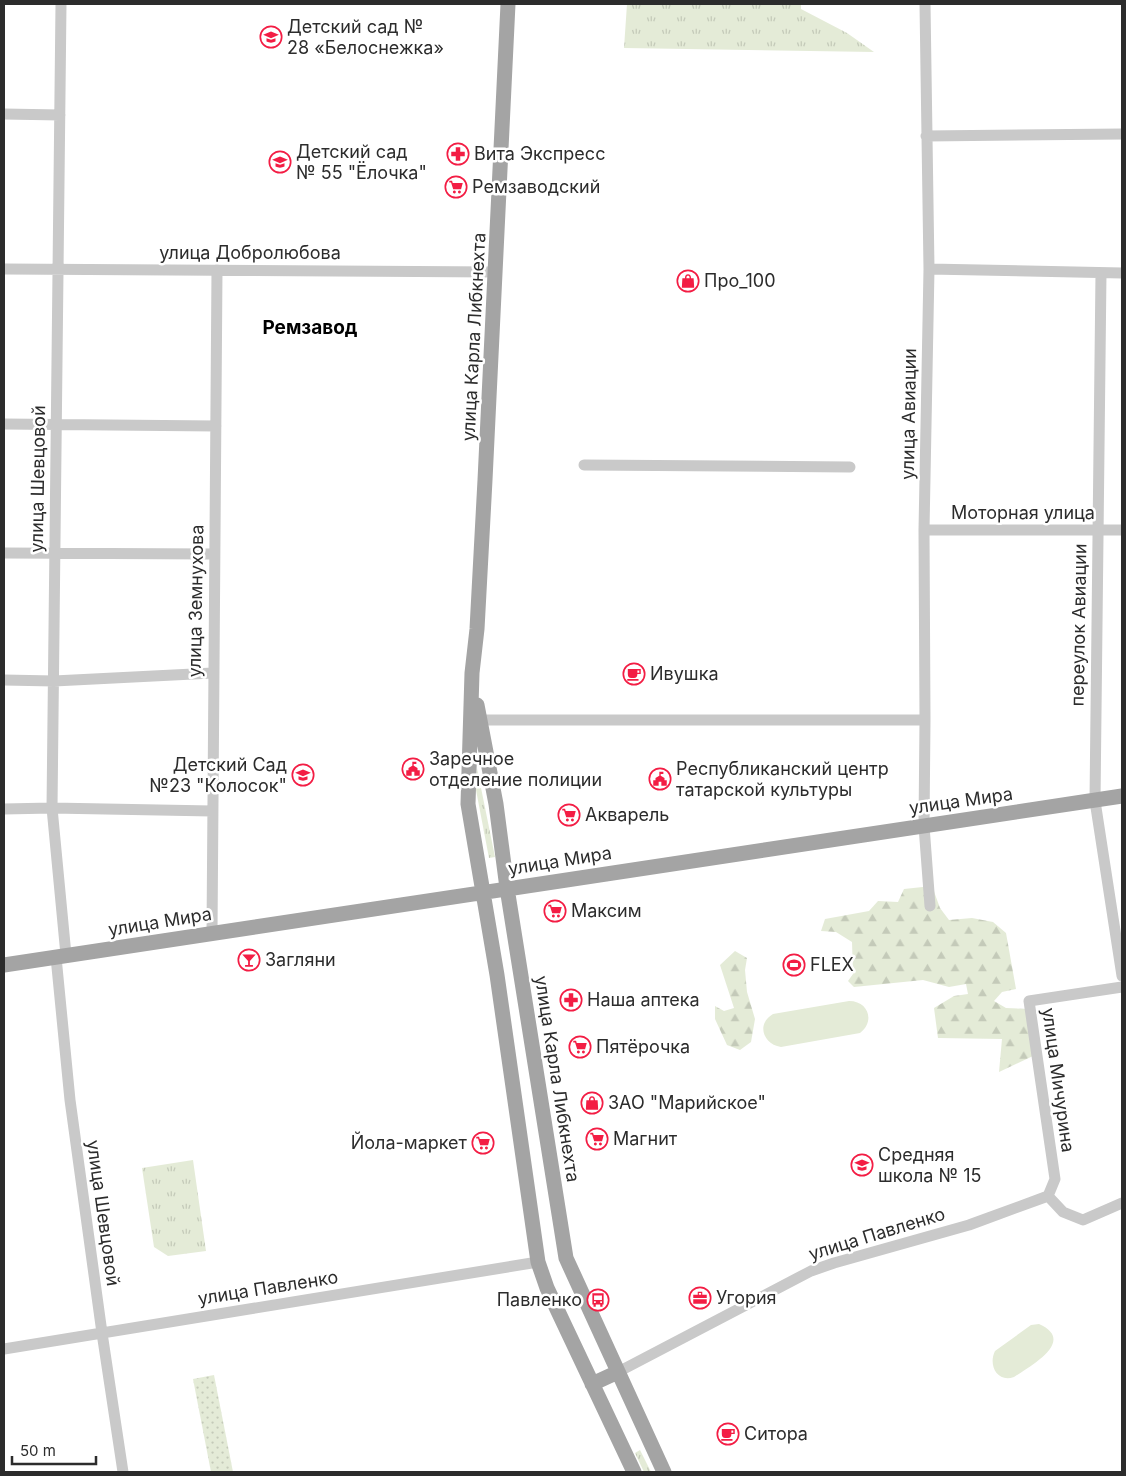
<svg xmlns="http://www.w3.org/2000/svg" width="1126" height="1476" font-family="Inter,sans-serif">
<defs>
<pattern id="grass-tufts" width="24" height="20" patternUnits="userSpaceOnUse" patternTransform="scale(1.25)"><rect width="24" height="20" fill="#e4ebd7"/><path d="M3 7l-1-3M5 7V3M7 7l1-3M15 17l-1-3M17 17v-4M19 17l1-3" fill="none" stroke="#c4cab9"/></pattern>
<pattern id="forest-firs" width="22" height="20" patternUnits="userSpaceOnUse" patternTransform="scale(1.25)"><rect width="22" height="20" fill="#e4ebd7"/><path d="M5 1l3.5 6h-7zM16 11l3.5 6h-7z" fill="#c4cab9"/></pattern>
<pattern id="park-dots" width="8" height="8" patternUnits="userSpaceOnUse" patternTransform="scale(1.25)"><rect width="8" height="8" fill="#e4ebd7"/><path d="M2 2h.1M6 6h.1" fill="none" stroke="#c4cab9" stroke-width="1.8" stroke-linecap="round"/></pattern>
</defs>
<rect width="100%" height="100%" fill="#fff"/>
<!-- grass -->
<path fill="url(#grass-tufts)" d="M627 4H801V9L847 33 874 52 624 48Z
M477 768 495 857 489 858 476 790Z
M193 1160 206 1251 168 1256 154 1247 142 1168Z
M640 1450 651 1472H644L635 1453Z"/>
<!-- forest -->
<path fill="url(#forest-firs)" d="M932 886 940 908 949 920 972 918 993 922 1006 933 1016 989 1002 992 994 1001 1006 1008 1027 1009 1033 1056 999 1072 1002 1039 938 1038 934 1008 954 996 968 994 966 984 949 987 923 980 854 987 848 981 853 974 852 942 836 932 821 931 825 919 869 911 878 901 898 902 904 889Z
M735 951 747 958 745 970 747 992 755 1019 751 1042 740 1050 727 1045 715 1019V1006L724 1011 734 1008 720 965Z"/>
<!-- park -->
<path fill="url(#park-dots)" d="M214 1375 233 1472H211L193 1379Z"/>
<!-- garden -->
<path fill="#e4ebd7" d="M849 1001C869 1001 875 1022 860 1033L781 1047C763 1044 756 1024 773 1014Z
M1039 1324C1077 1341 1030 1366 1014 1377 997 1383 988 1365 995 1351L1031 1325Z"/>
<g fill="none" stroke-linecap="round" stroke-linejoin="round">
<!-- minor -->
<path stroke="#c9c9c9" stroke-width="11" d="M61 4 52 808 66 955
M925 4 929 269 924 530 925 720 924 826 930 906
M4 114 60 115
M926 136 1122 134
M4 269 496 272
M929 269 1122 273
M1101 273 1095 801 1122 976
M4 424 216 426
M584 465 850 467
M924 530H1122
M4 553 214 554
M4 680 54 681 213 673
M480 720H925
M4 809 52 808 212 811
M212 933 217 270
M56 957 70 1100 102 1333 123 1472
M1048 1196 1055 1179 1029 1001 1122 987
M4 1349 538 1262
M618 1372 811 1271 834 1263 969 1225 1048 1196 1063 1212 1083 1220 1122 1203"/>
<!-- major -->
<path stroke="#a4a4a4" stroke-width="15" d="M508 4 485 480 477 629 472 673 468 804 497 975 538 1262 547 1288 634 1472
M477 705 496 804 507 888 566 1258 664 1472
M4 965 1122 796
M592 1384 618 1372"/>
</g>
<!-- icons -->
<defs>
<g id="school-ring" transform="scale(1.125)"><circle r="9.5" fill="#fff" stroke="#f31d44" stroke-width="1.5"/><path d="M0-5L7-2L0 1L-7-2ZM-4 1L0 2.5L4 1V4Q0 6-4 4Z" fill="#f31d44"/></g>
<g id="pharmacy-ring" transform="scale(1.125)"><circle r="9.5" fill="#fff" stroke="#f31d44" stroke-width="1.5"/><path d="M-2-6h4v4h4v4h-4v4h-4v-4h-4v-4h4Z" fill="#f31d44"/></g>
<g id="supermarket-ring" transform="scale(1.125)"><circle r="9.5" fill="#fff" stroke="#f31d44" stroke-width="1.5"/><path d="M-6-5.5h2.5l.6 2H6L4.5 2H-2.5L-4.4-4H-6ZM-1.5 3.2a1.3 1.3 0 1 0 .1 0ZM3 3.2a1.3 1.3 0 1 0 .1 0Z" fill="#f31d44"/></g>
<g id="shop-ring" transform="scale(1.125)"><circle r="9.5" fill="#fff" stroke="#f31d44" stroke-width="1.5"/><path d="M-5-2.5h2.3a2.7 3.5 0 0 1 5.4 0H5L5.5 6h-11ZM-1.5-2.5h3a1.5 2.3 0 0 0-3 0Z" fill="#f31d44"/></g>
<g id="cafe-ring" transform="scale(1.125)"><circle r="9.5" fill="#fff" stroke="#f31d44" stroke-width="1.5"/><path d="M-5.5-4.5H6V0H3Q3 3.5 0 3.5H-2.5Q-5.5 3.5-5.5 0ZM3-3.2v2h1.7v-2ZM-6 4.5H4V6H-6Z" fill="#f31d44"/></g>
<g id="civic-ring" transform="scale(1.125)"><circle r="9.5" fill="#fff" stroke="#f31d44" stroke-width="1.5"/><path d="M-.6-6.5H3V-4.5H.6V-3L4-1V1h2V6H-6V1h2V-1L-.6-3ZM-1.2 2.5V6h2.4V2.5Z" fill="#f31d44"/></g>
<g id="bar-ring" transform="scale(1.125)"><circle r="9.5" fill="#fff" stroke="#f31d44" stroke-width="1.5"/><path d="M-6-5H6L.8 .8V4.5H3.5V6h-7V4.5H-.8V.8Z" fill="#f31d44"/></g>
<g id="stadium-ring" transform="scale(1.125)"><circle r="9.5" fill="#fff" stroke="#f31d44" stroke-width="1.5"/><path d="M0-5a6.5 5 0 1 0 0 10a6.5 5 0 1 0 0-10ZM-3.5-1.8h7v3.6h-7Z" fill="#f31d44"/></g>
<g id="office-ring" transform="scale(1.125)"><circle r="9.5" fill="#fff" stroke="#f31d44" stroke-width="1.5"/><path d="M-6-3h4V-5.5h4V-3h4V5H-6ZM-1-4.5V-3h2v-1.5ZM-6 0V1H6V0Z" fill="#f31d44"/></g>
<g id="bus-ring" transform="scale(1.125)"><circle r="9.5" fill="#fff" stroke="#f31d44" stroke-width="1.5"/><path d="M-5-6H5V4H4V6H2V4H-2V6H-4V4H-5ZM-3.5-4V0h7V-4ZM-3.5 1.2v1.5H-2V1.2ZM2 1.2v1.5H3.5V1.2Z" fill="#f31d44"/></g>
</defs>
<g fill-rule="evenodd">
<use href="#school-ring" x="271" y="37"/>
<use href="#pharmacy-ring" x="458" y="154"/>
<use href="#school-ring" x="280" y="162"/>
<use href="#supermarket-ring" x="456" y="187"/>
<use href="#shop-ring" x="688" y="281"/>
<use href="#cafe-ring" x="634" y="674"/>
<use href="#civic-ring" x="413" y="769"/>
<use href="#school-ring" x="303" y="775"/>
<use href="#civic-ring" x="660" y="779"/>
<use href="#supermarket-ring" x="569" y="815"/>
<use href="#supermarket-ring" x="555" y="911"/>
<use href="#bar-ring" x="249" y="960"/>
<use href="#stadium-ring" x="794" y="965"/>
<use href="#pharmacy-ring" x="571" y="1000"/>
<use href="#supermarket-ring" x="580" y="1047"/>
<use href="#shop-ring" x="592" y="1103"/>
<use href="#supermarket-ring" x="597" y="1139"/>
<use href="#supermarket-ring" x="483" y="1143"/>
<use href="#school-ring" x="862" y="1165"/>
<use href="#office-ring" x="700" y="1298"/>
<use href="#bus-ring" x="598" y="1300"/>
<use href="#cafe-ring" x="728" y="1434"/>
</g>
<g text-anchor="middle" stroke-width="5" stroke-linejoin="round" paint-order="stroke">
<!-- poi labels -->
<g font-size="18" fill="#2c2c2c" stroke="#fff" text-anchor="start">
<text x="287" y="33">Детский сад №<tspan x="287" dy="21">28 «Белоснежка»</tspan></text>
<text x="296" y="158">Детский сад<tspan x="296" dy="21">№ 55 "Ёлочка"</tspan></text>
<text x="474" y="160">Вита Экспресс</text>
<text x="472" y="193">Ремзаводский</text>
<text x="704" y="287">Про_100</text>
<text x="650" y="680">Ивушка</text>
<text x="429" y="765">Заречное<tspan x="429" dy="21">отделение полиции</tspan></text>
<text x="287" y="771" text-anchor="end">Детский Сад<tspan x="287" dy="21">№23 "Колосок"</tspan></text>
<text x="676" y="775">Республиканский центр<tspan x="676" dy="21">татарской культуры</tspan></text>
<text x="585" y="821">Акварель</text>
<text x="571" y="917">Максим</text>
<text x="265" y="966">Загляни</text>
<text x="810" y="971">FLEX</text>
<text x="587" y="1006">Наша аптека</text>
<text x="596" y="1053">Пятёрочка</text>
<text x="608" y="1109">ЗАО "Марийское"</text>
<text x="613" y="1145">Магнит</text>
<text x="467" y="1149" text-anchor="end">Йола-маркет</text>
<text x="878" y="1161">Средняя<tspan x="878" dy="21">школа № 15</tspan></text>
<text x="716" y="1304">Угория</text>
<text x="582" y="1306" text-anchor="end">Павленко</text>
<text x="744" y="1440">Ситора</text>
</g>
<!-- street labels -->
<g font-size="18" fill="#2c2c2c" stroke="#fff">
<text x="250" y="259">улица Добролюбова</text>
<text transform="translate(474 337) rotate(-87)" y="6">улица Карла Либкнехта</text>
<text transform="translate(909 414) rotate(-89)" y="6">улица Авиации</text>
<text transform="translate(38 479) rotate(-89)" y="6">улица Шевцовой</text>
<text x="1023" y="519">Моторная улица</text>
<text transform="translate(196 601) rotate(-89)" y="6">улица Земнухова</text>
<text transform="translate(1079 625) rotate(-89)" y="6">переулок Авиации</text>
<text transform="translate(961 801) rotate(-8)" y="6">улица Мира</text>
<text transform="translate(560 861) rotate(-9)" y="6">улица Мира</text>
<text transform="translate(160 922) rotate(-9)" y="6">улица Мира</text>
<text transform="translate(557 1079) rotate(81)" y="6">улица Карла Либкнехта</text>
<text transform="translate(1058 1080) rotate(82)" y="6">улица Мичурина</text>
<text transform="translate(103 1213) rotate(82)" y="6">улица Шевцовой</text>
<text transform="translate(877 1234) rotate(-17)" y="6">улица Павленко</text>
<text transform="translate(268 1288) rotate(-9)" y="6">улица Павленко</text>
</g>
<!-- neighbourhood labels -->
<g font-size="19" font-weight="bold" fill="#000" stroke="#fff">
<text x="310" y="334">Ремзавод</text>
</g>
</g>
<!-- border -->
<rect width="1126" height="1476" fill="none" stroke="#2c2c2c" stroke-width="10"/>
<!-- scale -->
<path d="M12 1456v8h84v-8" fill="none" stroke="#2c2c2c" stroke-width="2.5"/>
<text x="20" y="1456" font-size="15" fill="#2c2c2c" stroke="#ffffff" stroke-width="4" paint-order="stroke">50 m</text>
</svg>
